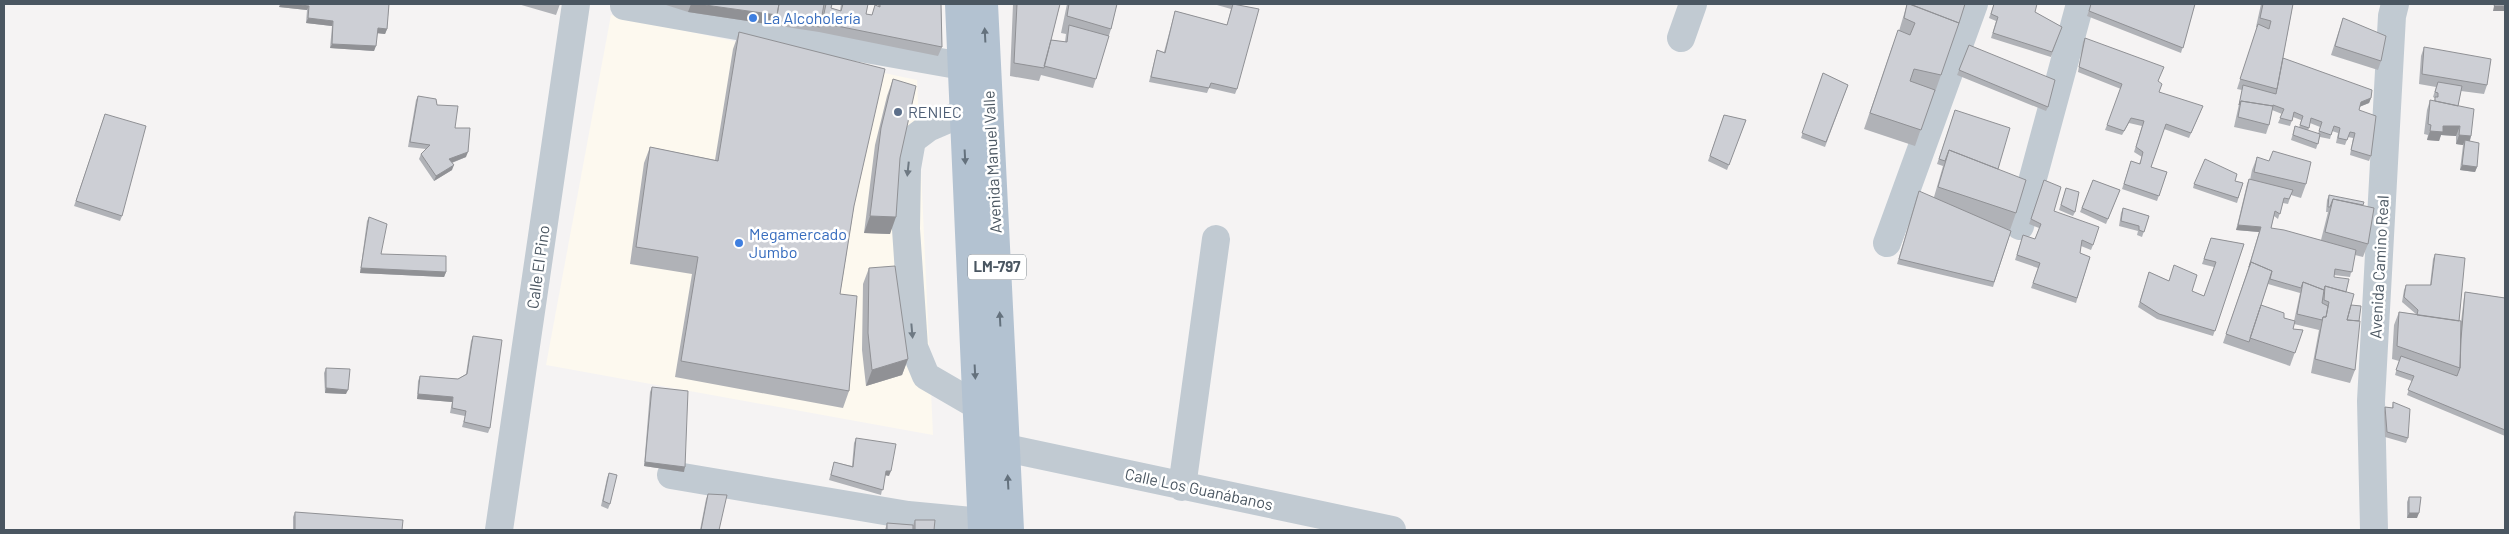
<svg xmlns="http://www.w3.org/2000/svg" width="2509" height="534" font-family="Barlow,sans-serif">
<rect width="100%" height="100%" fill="#f5f3f3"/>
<!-- commercial -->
<path fill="#fdf9ef" d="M611 15 917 80 933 435 546 365Z"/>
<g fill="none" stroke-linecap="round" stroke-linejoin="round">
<!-- minor -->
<path stroke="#c1cad2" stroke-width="28" d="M624 6 985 70
M1681 38 1693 4
M963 113 928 128 912 140 907 168 906 229 914 347 926 376 976 405
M2020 226 2080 4
M1887 243 1974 4
M1006 448 1392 530
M671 475 908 515 982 522
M1182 487 1216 239
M499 530 576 4
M2374 530 2371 401 2392 16 2395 4"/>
<!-- major -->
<path stroke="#b3c2d1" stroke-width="28" d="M959 4 982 530
M984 4 1010 530"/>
</g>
<!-- wall -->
<path fill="#b0b2b7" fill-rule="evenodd" d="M280 4H389L387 29 385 34 377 33 374 51 330 48 332 26 306 23 307 10 279 7Z
M518 4H560L556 15Z
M663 4H832L831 8 840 11 841 4H868L866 14 872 15 875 5 878 6V4H941L942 47 938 56 819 32 688 12Z
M1013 4H1060L1051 40 1065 42 1066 34 1061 33 1067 4H1117L1111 29 1093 88 1041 75 1039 81 1010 76Z
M1217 4H1233L1237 89 1235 94 1209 88 1207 93 1149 82 1157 50 1164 52 1175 11 1227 25 1231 9 1217 5Z
M1907 4 1941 75 1935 92 1934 91 1915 146 1864 129 1892 47 1899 31Z
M1994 4 2035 12 2062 27 2051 57 1991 38 1996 21 1989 18Z
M2091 4H2195L2181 53 2087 16Z
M2261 4H2293L2283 58 2371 98 2369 103 2359 107V110L2371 156 2369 161 2350 155 2353 138 2348 137 2345 145 2336 143 2338 133 2332 131 2330 139 2320 137 2316 149 2291 140 2295 126 2299 128 2301 120 2293 117 2290 126 2278 123 2282 114 2272 110 2269 125 2266 134 2234 127 2242 90 2237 89 2257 27H2256ZM2310 123 2320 127 2318 134 2308 131Z
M2343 18 2381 61 2378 70 2331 55Z
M739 32 854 206 840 294 849 391 843 408 675 377 692 274 630 264 644 163 650 147 715 160 733 49Z
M2085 38 2158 81 2159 92 2201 111 2189 138 2164 129 2151 167 2167 172 2157 201 2122 189 2131 161 2139 164 2142 157 2134 152 2142 126 2129 123 2122 135 2105 130 2121 89 2078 72 2083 42Z
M1969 45 2048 107 2046 111 1957 75Z
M2424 47 2487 85 2484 94 2461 91 2458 106 2471 136 2470 141 2477 167 2475 172 2460 170 2463 145 2456 144V136L2441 135 2439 141 2427 140 2428 135 2424 134 2427 110 2430 100 2434 101 2435 98 2433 97 2436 87 2419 84 2421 56Z
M1823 73 1848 85 1825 147 1801 138Z
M893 79 900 158 890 234 864 233 875 145 887 96Z
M418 96 437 105 455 128 466 157 452 163V170L434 181 419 159 421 154 426 149 408 147 416 100Z
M1955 110 1998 169 2016 213 2010 230 2004 228 2011 231 1993 287 1897 264 1917 196 1934 197 1943 166 1937 164Z
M105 114 122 216 120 221 74 206Z
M1724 115 1746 120 1727 170 1708 161Z
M2257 157 2306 184 2301 198 2291 195 2288 204 2283 203 2278 219 2274 216 2271 228 2321 240 2328 212H2326L2327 200 2329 195 2363 205 2368 244 2363 257 2355 255 2350 277 2334 275V277L2346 292 2359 321 2355 370 2350 383 2311 373 2319 330 2294 324 2293 329 2303 330 2290 366 2223 343 2247 272 2259 232 2236 230 2247 184 2249 179 2250 180 2252 170ZM2268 284 2300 293 2294 321 2284 318 2256 320Z
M2044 180 2054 211 2093 245 2091 250 2081 246 2080 253 2090 257 2076 303 2031 288 2038 268 2015 260 2023 235 2035 239 2039 228 2029 224Z
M2093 180 2120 190 2106 224 2080 212Z
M2235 181 2243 183 2237 203 2193 188 2194 184Z
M2066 188 2075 212 2073 216 2059 210Z
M2123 208 2149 216 2142 237 2137 235 2138 231 2119 226 2121 213Z
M369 217 381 254 446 272 444 277 360 273 367 221Z
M2211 238 2244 244 2213 336 2157 319 2138 307 2149 272 2192 291 2204 296 2214 267 2202 264Z
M2435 254 2459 321 2461 322 2464 297 2465 292 2505 298V436L2407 395 2412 381 2395 375 2399 361 2392 359 2394 325 2399 312 2416 314 2402 302 2404 290 2406 285H2430L2433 259Z
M869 268 908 359 902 375 866 386 862 350 863 284Z
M473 336 490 428 488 433 462 427 465 416 450 413 452 402 417 399 418 381 420 376 458 379 466 374 471 341Z
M326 368 346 394 325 393 324 373Z
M652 387 684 472 644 466 650 392Z
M2393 402 2408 438 2406 443 2385 437 2384 412 2385 407 2392 408Z
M856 438 889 476 885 475 881 495 829 480 834 462 852 466 854 443Z
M609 473 610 504 608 509 601 506 607 478Z
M708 494 719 530H700L706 499Z
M2409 497 2417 518H2407V502Z
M295 512 402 530H293V517Z
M915 520 934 530H885L887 523 913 525Z"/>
<!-- shaded-wall -->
<path fill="#909195" d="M281 4H293L309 6 307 10 279 7Z
M691 4H698L777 15 774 25 688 12Z
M2494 6H2505V11H2493Z
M308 18 333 21 332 26 306 23Z
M378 28 387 29 385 34 376 33Z
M332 44 376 46 374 51 330 48Z
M2371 98 2369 103 2359 107 2361 102Z
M2443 126H2460L2456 136 2441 135 2439 141 2427 140 2430 131Z
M2459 135 2471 136 2468 146 2465 140 2463 145 2456 144Z
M468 152 466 157 448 164 449 159Z
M454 165 452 170 434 181 436 176Z
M2462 165 2477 167 2475 172 2460 170Z
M870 216 896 217 890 234 864 233Z
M2238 225 2261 227 2259 232 2236 230Z
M361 268 446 272 444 277 360 273Z
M908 359 902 375 866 386 872 370Z
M326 388 348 390 346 394 325 393Z
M418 394 453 397 452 402 417 399Z
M645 462 685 467 684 472 644 466Z
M886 471H891L889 476 885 475Z
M2409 513H2419L2417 518H2407Z"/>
<!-- building -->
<path fill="#cdcfd5" stroke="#909195" d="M293 4H389L387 29 378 28 376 46 332 44 333 21 308 18 309 6Z
M698 4H779L777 15Z
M779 4H824L820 27 776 20 777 15Z
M826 4H832L831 8 841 11 843 4H868L866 14 872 15 875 5 880 7V4H941L942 47 822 23Z
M1017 4H1060L1044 68 1014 63Z
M1069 4H1117L1111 29 1067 16Z
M1233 4 1259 9 1237 89 1211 83 1209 88 1151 77 1157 50 1165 53 1175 11 1227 25Z
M1907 4H1909L1959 23 1941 75 1914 69 1910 81 1935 90 1921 130 1870 113 1898 30 1910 35 1915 23 1904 18Z
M1910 4H1965L1959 23Z
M1994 4H2037L2035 12 2062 27 2052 52 1993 33 1998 17 1991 14Z
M2091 4H2195L2183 48 2089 11Z
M2263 4H2293L2277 89 2240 79 2258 24 2269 29 2271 21 2260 18Z
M2495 4H2505V6H2494Z
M2343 18 2386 36 2381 61 2335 46Z
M1069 25 1109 36 1096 79 1044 66 1051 40 1067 42Z
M739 32 885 69 854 206 840 294 857 296 849 391 681 361 698 257 636 247 650 147 718 161Z
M2085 38 2164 67 2158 81 2162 84 2159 92 2203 106 2191 133 2166 124 2151 167 2167 172 2159 196 2124 184 2131 161 2140 164 2143 152 2136 147 2144 121 2131 118 2124 131 2107 125 2122 84 2079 67Z
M1969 45 2055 80 2048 107 1959 70Z
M2424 47 2491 59 2487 85 2422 74Z
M2283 58 2372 90 2371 98 2361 102 2359 110 2376 116 2371 156 2351 150 2355 133 2350 132 2347 140 2338 138 2340 128 2334 126 2331 135 2319 131 2322 122 2311 118 2309 128 2300 125 2303 116 2294 112 2292 121 2280 118 2284 109 2273 105V106L2241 101 2239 105 2243 85 2276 94 2277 89Z
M1823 73 1848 85 1826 142 1802 133Z
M893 79 916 86 900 158 896 217 870 216 881 128Z
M2438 82 2462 86 2458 106 2435 101V97H2438V93L2435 92Z
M418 96 436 99 437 105 458 106 455 128H470L468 152 449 159 454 165 436 176 421 154 430 145 410 142Z
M2430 100 2474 109 2471 136 2459 135 2460 126H2443V132L2430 131 2431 125 2428 124Z
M2241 101 2273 106 2269 125 2238 117Z
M1955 110 2010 128 1998 169 1949 150 1945 161 1939 159Z
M105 114 146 126 122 216 76 201Z
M1724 115 1746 120 1729 165 1710 156Z
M2295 126 2320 134 2318 144 2293 135Z
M2465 140 2479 143 2477 167 2462 165Z
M1949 150 2026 180 2016 213 1938 187Z
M2273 151 2311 162 2306 184 2254 172 2257 157 2269 161Z
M2205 159 2237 174 2235 181 2243 183 2238 198 2194 184Z
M2249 179 2293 190 2289 199 2284 198 2280 214 2275 211 2271 228 2284 230 2356 250 2352 272 2335 269 2334 277 2349 279 2346 292 2325 286 2324 290 2303 282 2301 288 2270 279 2272 271 2251 262 2249 267 2261 227 2238 225Z
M2044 180 2061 187 2054 211 2099 227 2093 245 2082 240 2080 253 2090 257 2077 298 2033 283 2040 263 2017 255 2023 235 2035 239 2041 224 2031 219Z
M2093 180 2120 190 2108 219 2082 208Z
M2066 188 2079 192 2075 212 2061 205Z
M1919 191 2011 231 1994 282 1899 259Z
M2329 195 2364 202 2363 205 2333 199 2330 207H2328Z
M2333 199 2374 208 2368 244 2325 232Z
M2123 208 2149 216 2144 232 2139 230V226L2121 221Z
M369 217 387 224 381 254 446 256V272L361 268Z
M2211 238 2244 244 2215 331 2159 314 2140 302 2149 272 2169 281 2174 265 2197 275 2192 291 2204 296 2216 262 2204 259Z
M2435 254 2465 258 2459 321 2417 315 2418 310 2404 297 2406 285H2431Z
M2251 262 2272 271 2249 342 2226 334Z
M895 266 908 359 872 370 868 333 869 268Z
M2303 282 2324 290 2322 303 2328 306 2326 317H2323L2322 320 2297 314Z
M2325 286 2354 294 2347 320 2360 321 2355 370 2315 359 2323 317H2326L2329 302 2324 300Z
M2465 292 2505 298V430L2408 390 2414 376 2396 370 2401 356 2457 376 2460 368 2461 339Z
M2261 305 2284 313V318L2295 321 2293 329 2303 330 2295 353 2250 338Z
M2351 305 2361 306 2359 321 2347 320Z
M2399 312 2461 321 2460 368 2397 346Z
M473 336 502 340 490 428 464 422 466 411 452 408 453 397 418 394 420 376 458 379 467 374Z
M326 368 350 369 348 390 326 388Z
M652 387 688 391 685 467 645 462Z
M2393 402 2410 409 2408 438 2387 432 2385 407 2393 408Z
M856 438 896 444 891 471H886L883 490 831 475 834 462 853 467Z
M609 473 617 475 610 504 603 501Z
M708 494 727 495 719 530H701Z
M2409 497H2421L2419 513H2409Z
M295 512 403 520 402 530H295Z
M915 520H935L934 530H915Z
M887 523 913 525V530H887Z"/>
<!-- one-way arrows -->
<defs><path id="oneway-solid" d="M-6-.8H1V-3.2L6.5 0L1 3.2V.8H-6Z" transform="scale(1.25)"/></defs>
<g fill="#64717d">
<use href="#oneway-solid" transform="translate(985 35) rotate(-93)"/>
<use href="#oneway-solid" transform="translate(965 157) rotate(87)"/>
<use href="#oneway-solid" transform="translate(1000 319) rotate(-93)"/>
<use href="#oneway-solid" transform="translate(975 372) rotate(87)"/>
<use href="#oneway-solid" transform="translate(1008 482) rotate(-93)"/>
</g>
<g fill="#6e7983">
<use href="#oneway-solid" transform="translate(908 169) rotate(96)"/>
<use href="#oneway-solid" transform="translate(912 331) rotate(85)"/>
</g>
<!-- markers -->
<g fill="#3f7fe0" stroke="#fff" stroke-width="2">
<circle cx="753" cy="18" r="5"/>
<circle cx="739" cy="243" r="5"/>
</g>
<circle fill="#5c6f8a" stroke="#fff" stroke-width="2" cx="898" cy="112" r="5"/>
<g text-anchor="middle" stroke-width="5" stroke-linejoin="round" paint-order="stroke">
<!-- shield labels -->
<rect fill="#fff" stroke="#808990" stroke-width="1" x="968" y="254.5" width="58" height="25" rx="4"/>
<g font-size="15" font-weight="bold" fill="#4a5661">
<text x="997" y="272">LM-797</text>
</g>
<!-- shop labels -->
<g font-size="16" fill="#366cbe" stroke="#fff" text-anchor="start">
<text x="763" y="24">La Alcoholería</text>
<text x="749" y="240">Megamercado<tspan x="749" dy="18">Jumbo</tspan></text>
</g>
<!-- service labels -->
<g font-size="16" fill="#4e5e75" stroke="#fff" text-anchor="start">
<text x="908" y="118">RENIEC</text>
</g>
<!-- street labels -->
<g font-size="16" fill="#4a5661" stroke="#fff">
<text transform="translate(992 162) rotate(-93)" y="6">Avenida Manuel Valle</text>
<text transform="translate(538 267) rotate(-82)" y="6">Calle El Pino</text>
<text transform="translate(2379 267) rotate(-87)" y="6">Avenida Camino Real</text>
<text transform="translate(1199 489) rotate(12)" y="6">Calle Los Guanábanos</text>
</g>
</g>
<!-- border -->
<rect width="2509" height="534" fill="none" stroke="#4a5661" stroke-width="10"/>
</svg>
